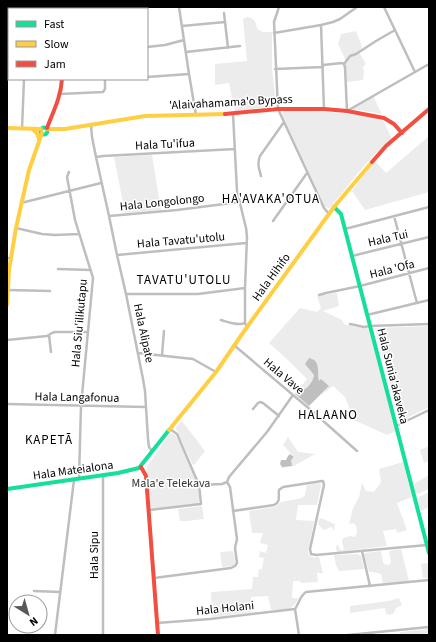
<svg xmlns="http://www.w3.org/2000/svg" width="436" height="642" font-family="'Source Sans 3',sans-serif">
<rect width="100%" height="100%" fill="#fff"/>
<!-- green -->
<path fill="#ececec" d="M247 17C259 19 254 26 259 30 262 33 269 32 272 32V69L276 103 275 106 235 111 229 83 215 85V64L247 61 243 19Z
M356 31 362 47 359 52 366 64 363 67 364 73 363 80 347 82 346 72V61L338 44 341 34Z
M373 96 382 114 353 109V108Z
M284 111C317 110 351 113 383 120L392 139C368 158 349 185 330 208L325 207 282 114Z
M429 136V192L365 210 352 191 363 176 375 161 386 173Z
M152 155 161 210 125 213 114 157Z
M337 293 339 306 323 311 342 320 344 324 355 327 367 328 369 329 396 431 387 435 354 420 345 397 333 386 321 395 329 386 321 379 319 382C317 373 320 365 312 358L308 360 305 364 314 375C313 381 307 389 301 391L298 390 307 379 289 361 269 343 300 308 317 312 321 308 317 296Z
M429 326V407L401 421 399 420 375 328Z
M182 421 205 451 194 465H193L176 429V427Z
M171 433 175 435 179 442 192 471 198 486 199 502 197 504 154 508 150 507 147 466 170 434Z
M288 437 298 452 315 454 294 466 282 468V461L295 458 283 445Z
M429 446V461L424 463 420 450Z
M403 462 412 497 397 503 407 530 397 533 396 529 383 531 387 546 337 552 336 547 337 545 339 546 340 550H343L344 548 342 543 343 538 350 536 355 537C358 533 358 526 353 523L349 524 353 508 359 497 362 483 366 491 374 492 381 482 379 469Z
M429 475V489L418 494 416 493 414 484Z
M319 483 320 484 321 486 317 505H298L296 520 314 521 308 552C310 558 314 558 319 557L323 573H317L318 582 301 583 300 581H293L292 598H298C293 612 285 609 271 610L268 596 251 597 252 612 212 617 211 592 252 589 253 577H258L259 569H262L264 558 259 557 260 551 266 553 268 545 260 543 263 533H252L249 511 275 507 281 502 302 498 305 495 307 485Z
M429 492V507L421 511 418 500 419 497Z
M202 506 204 519 187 521H180L178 509Z
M321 518 335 524 334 531 333 530 332 527H331L324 530 319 525H318L319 519Z
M401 549 409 581 383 583 381 574 372 572H369L364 555 365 553 381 551 383 562 384 564 389 565 391 562 389 551Z
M233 551C234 556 236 561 234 566L222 567 220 552Z
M358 554 361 556 364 569 339 571 336 565 334 555Z
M428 563 429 578H423L421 564Z
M399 598 402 605 396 608 394 613 389 615 386 614 385 608 350 613V606L389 601Z
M429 629V635H399L400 632Z"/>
<!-- water -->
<path fill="#bfbfbf" d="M309 358C321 360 317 372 319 381L321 379 329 386 309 406 295 394 298 390 301 391C307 389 313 382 314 375L305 364Z
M290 454 294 457 291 460 292 466 282 467 280 464 281 460H286L288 456Z"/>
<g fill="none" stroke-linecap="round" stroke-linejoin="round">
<!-- street -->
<path stroke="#bebebe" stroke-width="2.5" d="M179 7 189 74 196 115
M279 7 274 22 278 109 324 208 329 214
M384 7 415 72
M107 9V7
M224 13 228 48
M182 26 225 22
M274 33 321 25
M147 47 165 45 184 40
M186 52 240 46
M344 64 350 56 356 54 376 41 395 30
M323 65 342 63 344 64 345 67 347 111 429 64
M275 69 323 67
M147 77 189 74
M60 94 103 92 105 89V79
M324 109 321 25 333 22 340 19 357 7
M233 114 237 191 246 228 247 237 245 288V323L247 327
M91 125 92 137 96 157 109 216 117 255 126 294 143 379 145 391 148 439 149 447 152 451
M22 129 24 79
M96 157 103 156 235 149
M69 172 67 177 75 220 93 278 81 406 79 478
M261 176C259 169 257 163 260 156L284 122
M21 203 101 183
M109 216 177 210 240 202
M394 216C402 245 409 274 417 303
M273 221 307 173
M16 228 42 234 55 235 79 234
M345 229 429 207
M117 255 246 243
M352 256 429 237
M7 258H11
M58 269 91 270
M8 290 50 291
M126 294H198L245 288
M319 295 326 293 360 286 429 268
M367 315 429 300
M221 320C228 322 237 326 245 323
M350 324 364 327 370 326 429 324
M49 335 51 352
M7 340 47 336 52 333 55 332H88
M235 346 312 411 357 451
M138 353 193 359 216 372
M162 355 164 331
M7 404 146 407
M253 409 258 403 260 402 263 403 279 416
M396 426 429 410
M103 476V635
M199 485 222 484 227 482 229 477 267 432 293 395
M149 510 201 504 199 485 177 434 170 429
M233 511 274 505C281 502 278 496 279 490L283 487 322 481H323L324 485 310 549 311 554 316 555 427 545
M362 551 370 586
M154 578 231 568 235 566 237 563 235 548 237 539 230 487 227 482
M34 591 60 592
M157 623 210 619 295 609
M55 635 74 480
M299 635 295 609C299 603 300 596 306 592L429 580
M348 635 429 627"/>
<!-- fast -->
<path stroke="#16e098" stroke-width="4" d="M40.5 131a3.5 3.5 0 1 1 7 0a3.5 3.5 0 1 1-7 0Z
M334 207 341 214 429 553
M7 489 118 473 139 468 169 430"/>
<!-- slow -->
<path stroke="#ffcf43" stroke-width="4" d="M7 128 41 129
M47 129H65L145 116 225 114
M34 130 38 135 39 140
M7 305 9 270 16 228 29 170 42 133
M169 430 216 372 247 327 334 207 372 162"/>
<!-- jam -->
<path stroke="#f24e42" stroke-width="4" d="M63 7V9
M225 114 278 109H324L347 111 384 118 394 124 402 133
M47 128C53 112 61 97 62 79
M372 162 386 146 429 109
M141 467 146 476 158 635"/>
</g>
<g text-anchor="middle" stroke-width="3" stroke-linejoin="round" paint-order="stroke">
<!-- street labels -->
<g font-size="12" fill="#000" stroke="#fff">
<text transform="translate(231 102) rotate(-3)" y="4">'Alaivahamama'o Bypass</text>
<text transform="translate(165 144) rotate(-3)" y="4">Hala Tu'ifua</text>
<text transform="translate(162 202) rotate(-6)" y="4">Hala Longolongo</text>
<text transform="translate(388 238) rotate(-13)" y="4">Hala Tui</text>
<text transform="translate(181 240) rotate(-5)" y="4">Hala Tavatu'utolu</text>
<text transform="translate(392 269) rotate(-14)" y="4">Hala 'Ofa</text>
<text transform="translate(271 277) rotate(-54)" y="4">Hala Hihifo</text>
<text transform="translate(79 323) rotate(-85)" y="4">Hala Siu'ilikutapu</text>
<text transform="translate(144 333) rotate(78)" y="4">Hala Alipate</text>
<text transform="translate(284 376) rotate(40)" y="4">Hala Vave</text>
<text transform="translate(393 376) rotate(76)" y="4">Hala Sunia'akaveka</text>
<text transform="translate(77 397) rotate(1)" y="4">Hala Langafonua</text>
<text transform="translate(73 470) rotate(-8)" y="4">Hala Mateialona</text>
<text transform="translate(94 555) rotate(-90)" y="4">Hala Sipu</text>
<text transform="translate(225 608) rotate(-6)" y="4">Hala Holani</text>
</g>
<!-- park labels -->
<g font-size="12" fill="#333" stroke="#fff">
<text x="171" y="487">Mala'e Telekava</text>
</g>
<!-- neighbourhood labels -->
<g font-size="13" letter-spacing="1" fill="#000" stroke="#fff">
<text x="271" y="203">HA'AVAKA'OTUA</text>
<text x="184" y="284">TAVATU'UTOLU</text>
<text x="328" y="419">HALAANO</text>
<text x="49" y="444">KAPETĀ</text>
</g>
</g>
<!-- border -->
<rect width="436" height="642" fill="none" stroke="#000000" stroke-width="16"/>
<!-- legend -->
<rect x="8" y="8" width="140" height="72" fill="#ffffff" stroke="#999999"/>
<rect x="16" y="21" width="20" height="6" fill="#16e098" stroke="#999999"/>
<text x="44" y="28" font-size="12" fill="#000000">Fast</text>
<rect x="16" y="41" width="20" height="6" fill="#ffcf43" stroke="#999999"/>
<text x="44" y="48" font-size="12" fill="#000000">Slow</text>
<rect x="16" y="61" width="20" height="6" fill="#f24e42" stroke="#999999"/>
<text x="44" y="68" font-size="12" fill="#000000">Jam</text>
<!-- north arrow -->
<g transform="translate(28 614) rotate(143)"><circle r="19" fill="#ffffff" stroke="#999999"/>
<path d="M0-3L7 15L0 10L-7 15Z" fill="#595959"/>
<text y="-6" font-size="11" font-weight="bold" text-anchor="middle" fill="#000000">N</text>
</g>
</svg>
